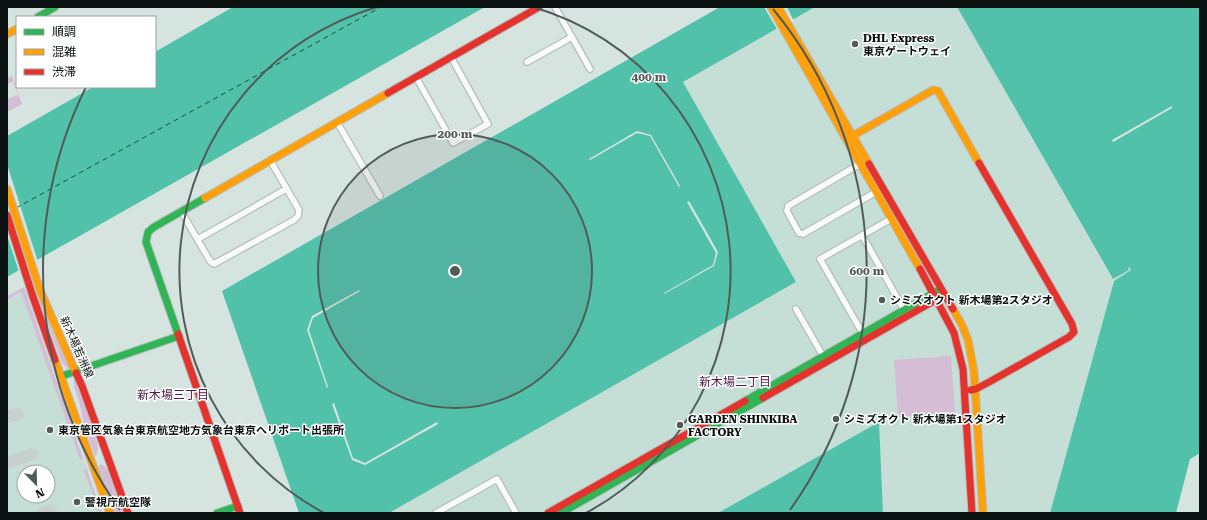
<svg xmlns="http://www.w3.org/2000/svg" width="1207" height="520" font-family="'Roboto Serif','Noto Sans JP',serif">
<rect width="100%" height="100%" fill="#d6e4e0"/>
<!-- built -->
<path fill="#c5dfd7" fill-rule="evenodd" d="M815 7H957L1112 279 1128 270V268L1130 267 1132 271 1114 281 1050 513H883L879 422 718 513H389L796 282 683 82Z
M21 292 80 459H83L86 470 84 471 99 513H7V300ZM24 472H48V496H24Z"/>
<!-- green -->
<path fill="#d5bed5" d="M12 76 22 104 7 112V99L18 95 13 82 7 84V78Z
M853 145H854L928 273 926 274Z
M24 287 102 513H99L84 471 86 469 83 459 80 460 21 292 7 300V296Z
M38 292 52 330 71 367 68 370 62 363 36 293Z
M951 356 955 413 898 417 894 360Z
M74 378H75L86 403 97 443 98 450 96 456H95L84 425 79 401 74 387Z
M101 464 108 469 110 472 124 513H114L98 467Z"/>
<!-- water -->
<path fill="#52c1aa" d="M233 7H485L7 277V136L93 87H155V52Z
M720 7H815L683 82 796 282 389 513H299L222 291Z
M957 7H1200V453L1190 459 1176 513H1050L1114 281 1131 270 1129 267 1128 268 1129 270 1113 279Z
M879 422 883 513H718Z"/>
<!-- pier -->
<path fill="#d6e4e0" d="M764 7H787L794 21 778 31Z
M1172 106V108L1113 142 1112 140Z
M637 131 651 135 680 186 679 187 650 136 637 133 590 160 589 159Z
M7 164 38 262 19 272 7 235Z
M689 201 718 252 714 266 664 294V293L713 265 716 253 687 202Z
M359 290 360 291 313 318 309 330 328 387 327 388 307 330 312 316Z
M334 403 353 458 365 463 437 422 438 424 365 465 352 460 332 404Z"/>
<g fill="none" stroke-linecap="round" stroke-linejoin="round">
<!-- ferry -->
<path stroke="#174f41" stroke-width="1" stroke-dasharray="5 4" stroke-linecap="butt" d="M16 208 381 7"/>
<!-- taxiway -->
<path stroke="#c8d0ce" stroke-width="12" d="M7 417 18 414
M7 463 32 454
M43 513 51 510"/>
<!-- street casing -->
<g stroke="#b4bfbc" stroke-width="8">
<path id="street" d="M555 7 590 69
M527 62 572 37
M416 77 453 143 488 124 451 57
M337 122 380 196
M860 164 788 206 787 211 799 233 803 234 876 192
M181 211 210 261 214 264 294 220 298 216 299 210 270 160
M862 235 904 310
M198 239 286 189
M796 309 823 356
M863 334 820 259 891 219
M436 513 497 479 516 513"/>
</g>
<!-- fast casing -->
<g stroke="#b4bfbc" stroke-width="9">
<path id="fast" d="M38 17 55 7
M178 334 146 242 148 232 154 227 205 198
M62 376 179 336
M745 401 937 291
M217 513 238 506
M561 513 763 398"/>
</g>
<!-- slow casing -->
<g stroke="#b4bfbc" stroke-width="9">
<path id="slow" d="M771 7 920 269
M778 7 869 164
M7 34 17 29
M849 138 933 90 938 91 979 163
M7 189 40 290 76 373
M205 198 388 93
M953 309 962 325 968 340 974 371 983 513
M55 360 110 513"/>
</g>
<!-- jam casing -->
<g stroke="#b4bfbc" stroke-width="9">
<path id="jam" d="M388 93 539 7
M869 164 953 309
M7 215 32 294 55 360
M920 269 954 333 963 369 972 513
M178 334 240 513
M76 373 82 386 128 513
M971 390 976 389 991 381 1069 337 1074 332 1072 324 979 163
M763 398 939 298
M548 513 745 401"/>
</g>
<!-- street -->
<use href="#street" stroke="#f9fbfa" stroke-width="5.5"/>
<!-- fast -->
<use href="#fast" stroke="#30b455" stroke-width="7"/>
<!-- slow -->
<use href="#slow" stroke="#ff9f0a" stroke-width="7"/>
<!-- jam -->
<use href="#jam" stroke="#e5322d" stroke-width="7"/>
</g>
<!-- distance rings -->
<circle cx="455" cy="271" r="137" fill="#515c59" fill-opacity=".12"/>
<g fill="none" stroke="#515c59" stroke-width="2">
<circle cx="455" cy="271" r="137"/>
<path d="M324 513A275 275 0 0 1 377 7M533 7A275 275 0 0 1 586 513"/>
<path d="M120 510A412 412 0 0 1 86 87M773 9A412 412 0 0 1 790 510"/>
</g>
<!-- markers -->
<g fill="#515c59" stroke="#fff" stroke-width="1.5">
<circle cx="855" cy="44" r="4"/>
<circle cx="882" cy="300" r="4"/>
<circle cx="836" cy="419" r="4"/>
<circle cx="680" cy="425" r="4"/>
<circle cx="50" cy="430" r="4"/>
<circle cx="77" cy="502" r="4"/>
</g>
<g text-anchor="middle" stroke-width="3" stroke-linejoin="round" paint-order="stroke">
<!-- poi labels -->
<g font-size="11" font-weight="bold" fill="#091210" stroke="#fff" text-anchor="start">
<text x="863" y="42">DHL Express<tspan x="863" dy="13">東京ゲートウェイ</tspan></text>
<text x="890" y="304">シミズオクト 新木場第2スタジオ</text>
<text x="688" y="423">GARDEN SHINKIBA<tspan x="688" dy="13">FACTORY</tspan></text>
<text x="844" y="423">シミズオクト 新木場第1スタジオ</text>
<text x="58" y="434">東京管区気象台東京航空地方気象台東京へリポート出張所</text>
<text x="85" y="506">警視庁航空隊</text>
</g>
<!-- street labels -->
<g font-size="11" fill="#091210" stroke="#fff">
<text transform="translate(77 347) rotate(66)" y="4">新木場若洲線</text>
</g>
<!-- neighbourhood labels -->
<g font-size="12" fill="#4e1b49" stroke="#fff">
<text x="735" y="386">新木場二丁目</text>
<text x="173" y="399">新木場三丁目</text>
</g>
</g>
<circle cx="455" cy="271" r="6" fill="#515c59" stroke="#fff" stroke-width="2"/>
<g font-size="12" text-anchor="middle" font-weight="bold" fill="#515c59" stroke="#fff" stroke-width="3" stroke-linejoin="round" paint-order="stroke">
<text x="649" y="81">400 m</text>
<text x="455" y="138">200 m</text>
<text x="867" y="275">600 m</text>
</g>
<!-- border -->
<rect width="1207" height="520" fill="none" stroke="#091210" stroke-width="16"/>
<!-- legend -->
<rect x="16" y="16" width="140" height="72" fill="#ffffff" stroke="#9da09f"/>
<rect x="24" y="29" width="20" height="6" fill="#30b455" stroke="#9da09f"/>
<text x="52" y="36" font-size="12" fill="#091210">順調</text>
<rect x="24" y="49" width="20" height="6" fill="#ff9f0a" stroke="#9da09f"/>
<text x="52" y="56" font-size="12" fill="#091210">混雑</text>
<rect x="24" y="69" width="20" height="6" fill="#e5322d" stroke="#9da09f"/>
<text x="52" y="76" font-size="12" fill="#091210">渋滞</text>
<!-- north arrow -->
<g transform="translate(36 484) rotate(157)"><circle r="19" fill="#ffffff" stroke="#9da09f"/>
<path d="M0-3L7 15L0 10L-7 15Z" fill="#515c59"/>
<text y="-6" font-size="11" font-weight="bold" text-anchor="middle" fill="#091210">N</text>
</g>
</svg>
